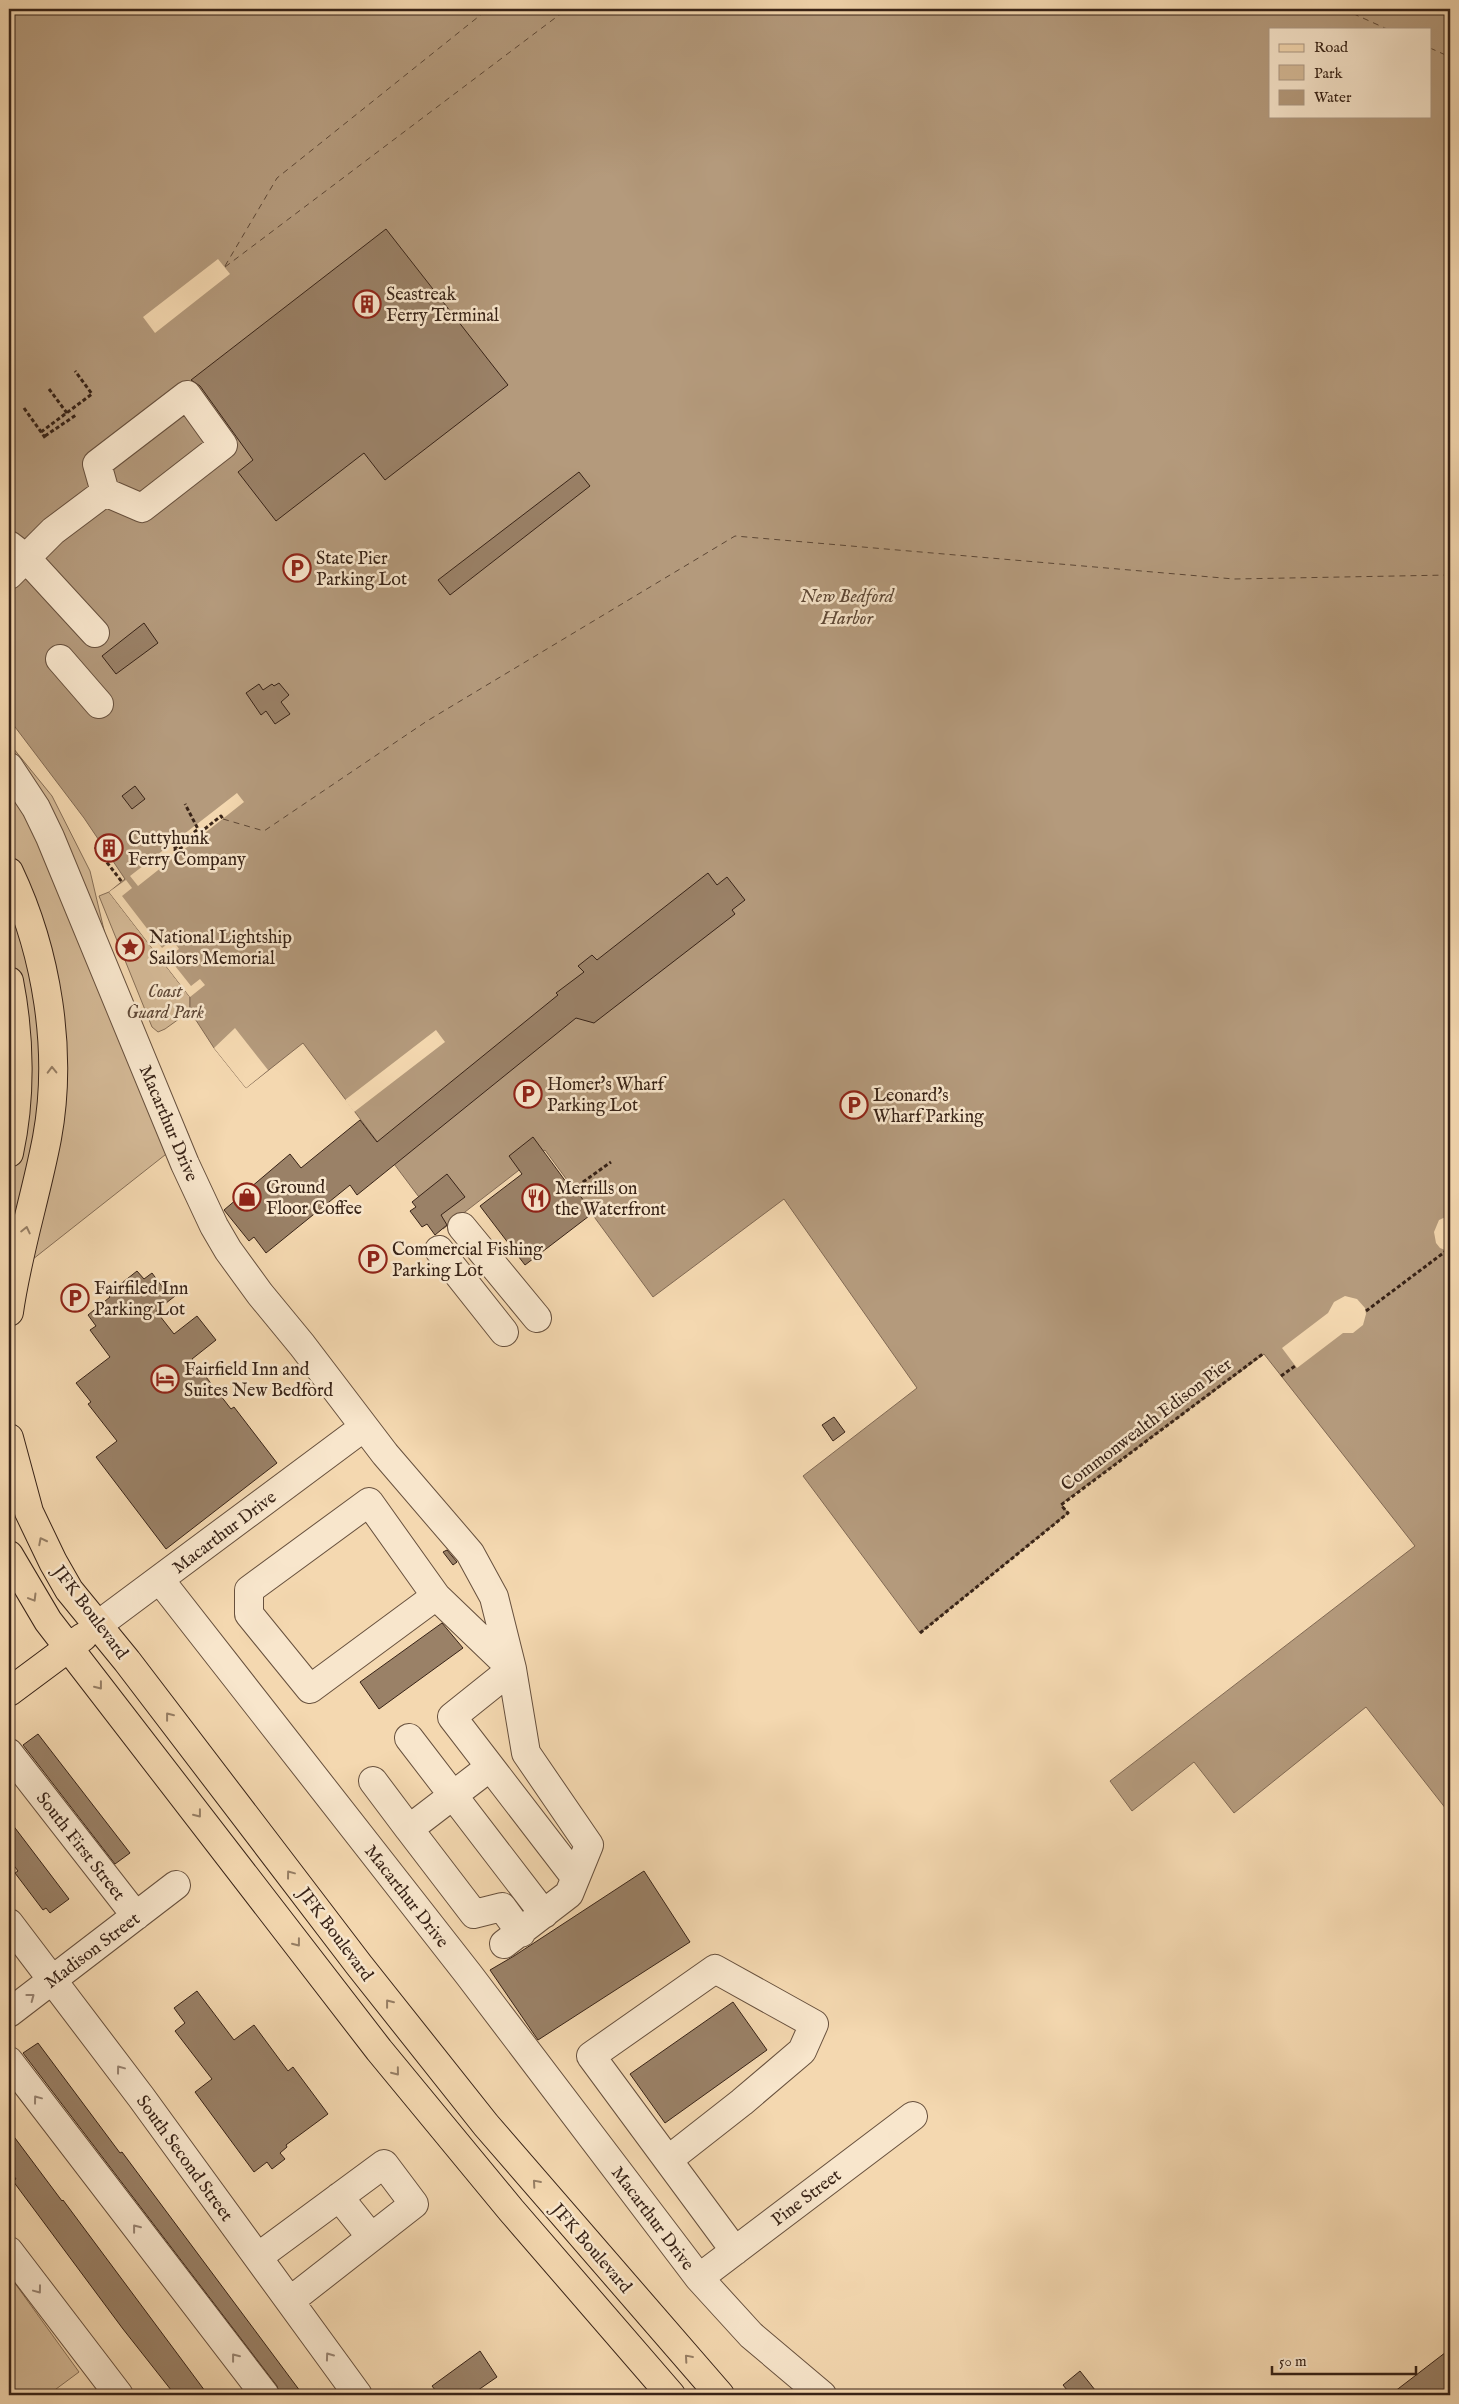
<svg xmlns="http://www.w3.org/2000/svg" width="1459" height="2404" font-family="'IM FELL English',serif">
<rect width="100%" height="100%" fill="#f4d8b0"/>
<filter id="stains"><feTurbulence type="fractalNoise" baseFrequency=".004" numOctaves="4"/><feColorMatrix values="0 0 0 0 .2 0 0 0 0 .09 0 0 0 0 .02 0 0 0 .5 -.17"/></filter>
<radialGradient id="worn" r=".72"><stop offset=".6" stop-color="#630" stop-opacity="0"/><stop offset="1" stop-color="#630" stop-opacity=".3"/></radialGradient>
<!-- green -->
<path fill="#d4b996" stroke="#866e56" d="M9 743 52 796 90 871 109 951 137 1025 189 1136 9 1278Z
M109 892 190 997V1011L165 1029 158 1032 152 1027 99 896Z
M9 2275 79 2372 48 2395H9Z"/>
<!-- water -->
<path fill="#b49a7c" stroke="#826a54" fill-rule="evenodd" d="M9 9H1450V1814L1366 1707 1234 1813 1194 1762 1132 1811 1110 1781 1415 1546 1264 1354 1061 1504 1068 1513 920 1633 803 1476 917 1388 784 1199 653 1297 545 1150 443 1229 303 1043 246 1088 214 1048 190 1011V997L109 892 125 879 84 818 9 719ZM1270 29H1430V116H1270Z"/>
<!-- pier -->
<path fill="#f4d8b0" d="M218 259 230 274 155 333 143 317Z
M237 793 244 802 138 886 130 876Z
M126 880 132 888 122 896 162 948 173 940 179 949 168 957 191 986 200 979 205 985 190 997 109 892Z
M235 1028 268 1070 246 1088 214 1048Z
M436 1030 445 1042 354 1112 345 1100Z
M1450 1215V1252L1440 1248 1436 1243 1434 1232 1439 1220Z
M1345 1296 1357 1299 1365 1308 1366 1314 1363 1325 1353 1333H1343L1297 1368 1282 1348 1328 1313 1334 1302Z"/>
<g fill="none" stroke-linecap="round" stroke-linejoin="round">
<!-- ferry -->
<path stroke="#5d4735" stroke-width="1" stroke-dasharray="6 5" stroke-linecap="butt" d="M1343 9 1387 29
M1430 48 1450 57
M225 266 277 178 488 9
M225 267 567 9
M223 819 264 831 427 721 735 536 1234 579 1450 575"/>
</g>
<!-- building -->
<path fill="#9a8167" stroke="#382317" d="M386 229 508 385 385 480 364 453 276 521 238 472 253 460 200 386 191 380Z
M579 472 590 486 450 595 438 580Z
M144 623 158 643 116 674 102 656Z
M279 683 289 695 281 702 290 714 275 724 266 711 261 715 246 693 259 684 263 690 272 684 274 686Z
M135 786 145 799 132 809 122 796Z
M708 873 717 885 727 877 745 900 732 910 735 914 594 1023 576 1018 357 1195 350 1185 266 1253 254 1237 249 1241 224 1210 290 1154 301 1168 360 1120 377 1142 558 995 556 993 584 972 578 966 592 955 597 960Z
M533 1137 572 1190 575 1189 593 1213 525 1265 480 1206 522 1174 509 1156Z
M447 1174 465 1197 441 1215 447 1225 435 1235 427 1224 422 1227 410 1211 416 1207 412 1202Z
M137 1271 144 1279 152 1273 163 1288 167 1285 175 1296 156 1311 174 1334 197 1316 216 1340 192 1359 231 1409 234 1407 277 1463 166 1549 96 1457 117 1441 88 1404 91 1402 76 1383 110 1357 90 1330 96 1326 88 1315 110 1297 108 1294Z
M834 1417 845 1432 833 1441 822 1425Z
M447 1550 457 1562 453 1565 443 1552Z
M442 1623 463 1648 379 1709 360 1682Z
M38 1734 130 1853 115 1864 23 1745Z
M9 1820 69 1899 50 1913 46 1908 43 1910 15 1873 18 1871 9 1859Z
M644 1871 690 1942 538 2040 490 1970 514 1956Z
M197 1991 234 2040 254 2025 288 2071 293 2067 328 2114 286 2145 287 2147 280 2153 285 2159 272 2169 267 2162 254 2172 195 2092 212 2079 175 2031 185 2023 174 2008Z
M733 2002 767 2050 665 2123 630 2074Z
M38 2043 120 2153 122 2152 303 2395H280L277 2386 23 2053Z
M9 2130 62 2201 63 2200 208 2395H175L123 2329 13 2181 16 2179 9 2169Z
M1450 2349V2395H1390Z
M480 2351 497 2377 471 2395H439L432 2386Z
M1080 2371 1099 2395H1071L1063 2385Z"/>
<g fill="none" stroke-linecap="round" stroke-linejoin="round">
<!-- minor casing -->
<g stroke="#67503d" stroke-width="30">
<path id="minor" d="M187 395 223 445 142 508 105 492 97 464Z
M9 545 26 558 95 633
M9 575 53 531 105 492
M60 659 99 704
M9 767 36 808 50 837 185 1164 214 1226 228 1250 260 1294 302 1345 385 1454 470 1553 494 1597 512 1669 526 1753 589 1845 569 1894 504 1944
M462 1227 537 1318
M439 1250 504 1332
M160 1580 469 1975 699 2278 751 2335 822 2395
M436 1596 310 1689 249 1614V1590L369 1502 436 1596 512 1669
M98 1625 364 1427
M512 1669 452 1717 575 1877
M409 1738 544 1914
M9 1753 136 1916
M490 1767 409 1829 474 1914 502 1907 521 1933
M373 1781 409 1829
M9 1923 141 2097 358 2395
M9 2013 176 1885
M9 2061 265 2395
M668 2160 742 2102 802 2051 814 2024 715 1969 591 2056 735 2251
M339 2197 371 2237
M9 2251 119 2395
M258 2257 384 2164 414 2204 290 2301
M699 2278 913 2116"/>
</g>
<!-- major casing -->
<g stroke="#382317" stroke-width="30">
<path id="major" d="M9 872C47 952 63 1051 47 1138 36 1196 17 1254 9 1312
M9 981C20 1037 21 1098 9 1153
M9 1438 29 1512 53 1562 69 1590 127 1661 359 1965 486 2125 720 2395
M9 1555 48 1621 379 2050 511 2210 671 2395
M9 1692 83 1637"/>
</g>
<!-- path -->
<path stroke="#382317" stroke-width="3" stroke-dasharray="4 2.5" stroke-linecap="butt" d="M49 389 67 413
M24 408 46 439
M41 432 92 394 75 371
M45 436 76 415
M95 847 122 882
M174 849 177 851 221 816 223 819
M174 849 198 829 185 804
M583 1182 611 1162
M572 1190 584 1182
M1366 1311 1446 1251
M1281 1376 1295 1366
M920 1633 1068 1513 1061 1505 1264 1353"/>
<!-- minor -->
<use href="#minor" stroke="#f8e6cc" stroke-width="28"/>
<!-- major -->
<use href="#major" stroke="#f4d8b0" stroke-width="28"/>
</g>
<!-- one-way arrows -->
<defs><path id="oneway-chevron" d="M-2-3.5L2.5 0L-2 3.5" fill="none" stroke-width="1.6" stroke-linecap="round" stroke-linejoin="round" transform="scale(1.25)"/></defs>
<g stroke="#967e64">
<use href="#oneway-chevron" transform="translate(52 1070) rotate(-91)"/>
<use href="#oneway-chevron" transform="translate(26 1230) rotate(-77)"/>
<use href="#oneway-chevron" transform="translate(42 1541) rotate(-117)"/>
<use href="#oneway-chevron" transform="translate(33 1598) rotate(59)"/>
<use href="#oneway-chevron" transform="translate(99 1686) rotate(52)"/>
<use href="#oneway-chevron" transform="translate(169 1716) rotate(-128)"/>
<use href="#oneway-chevron" transform="translate(198 1814) rotate(52)"/>
<use href="#oneway-chevron" transform="translate(290 1874) rotate(-127)"/>
<use href="#oneway-chevron" transform="translate(297 1943) rotate(52)"/>
<use href="#oneway-chevron" transform="translate(389 2003) rotate(-128)"/>
<use href="#oneway-chevron" transform="translate(396 2072) rotate(51)"/>
<use href="#oneway-chevron" transform="translate(536 2183) rotate(-131)"/>
<use href="#oneway-chevron" transform="translate(688 2358) rotate(-131)"/>
</g>
<g stroke="#988472">
<use href="#oneway-chevron" transform="translate(31 1997) rotate(-37)"/>
<use href="#oneway-chevron" transform="translate(120 2069) rotate(-127)"/>
<use href="#oneway-chevron" transform="translate(37 2099) rotate(-127)"/>
<use href="#oneway-chevron" transform="translate(136 2228) rotate(-128)"/>
<use href="#oneway-chevron" transform="translate(38 2290) rotate(53)"/>
<use href="#oneway-chevron" transform="translate(329 2356) rotate(-126)"/>
<use href="#oneway-chevron" transform="translate(235 2357) rotate(-128)"/>
</g>
<!-- icons -->
<defs>
<g id="building-ring" transform="scale(1.4375)"><circle r="9.5" fill="#f8e6cc" stroke="#8f2418" stroke-width="1.5"/><path d="M-4-6H4V6H1V3H-1V6H-4ZM-2.5-4.3h1.7v1.8h-1.7ZM.8-4.3h1.7v1.8H.8ZM-2.5-1h1.7V.8h-1.7ZM.8-1h1.7V.8H.8Z" fill="#8f2418"/></g>
<g id="parking-ring" transform="scale(1.4375)"><circle r="9.5" fill="#f8e6cc" stroke="#8f2418" stroke-width="1.5"/><path d="M-3.5-5.5H1a3.5 3.5 0 0 1 0 7H-1V5.5H-3.5ZM-1-3.4V-.6H.8a1.4 1.4 0 0 0 0-2.8Z" fill="#8f2418"/></g>
<g id="sight-ring" transform="scale(1.4375)"><circle r="9.5" fill="#f8e6cc" stroke="#8f2418" stroke-width="1.5"/><path d="M0-6L1.8-2.2L6-1.7L2.9 1.2L3.7 5.4L0 3.3L-3.7 5.4L-2.9 1.2L-6-1.7L-1.8-2.2Z" fill="#8f2418"/></g>
<g id="shop-ring" transform="scale(1.4375)"><circle r="9.5" fill="#f8e6cc" stroke="#8f2418" stroke-width="1.5"/><path d="M-5-2.5h2.3a2.7 3.5 0 0 1 5.4 0H5L5.5 6h-11ZM-1.5-2.5h3a1.5 2.3 0 0 0-3 0Z" fill="#8f2418"/></g>
<g id="restaurant-ring" transform="scale(1.4375)"><circle r="9.5" fill="#f8e6cc" stroke="#8f2418" stroke-width="1.5"/><path d="M-5-6h1v4h1v-4h1v4h1v-4h1v5L-1.5 .5V6h-2V.5L-5-1ZM5-6V6H3V1.5H1.5Q1.5-4 5-6Z" fill="#8f2418"/></g>
<g id="hotel-ring" transform="scale(1.4375)"><circle r="9.5" fill="#f8e6cc" stroke="#8f2418" stroke-width="1.5"/><path d="M-6-4.5h1.5V1H6V5H4.5V3h-9V5H-6ZM-4 0a1.8 1.8 0 1 1 3.6 0ZM.5 0V-2.5h3Q6-2.5 6 0Z" fill="#8f2418"/></g>
</defs>
<g fill-rule="evenodd">
<use href="#building-ring" x="367" y="304"/>
<use href="#parking-ring" x="297" y="568"/>
<use href="#building-ring" x="109" y="848"/>
<use href="#sight-ring" x="130" y="947"/>
<use href="#parking-ring" x="528" y="1094"/>
<use href="#parking-ring" x="854" y="1105"/>
<use href="#shop-ring" x="247" y="1197"/>
<use href="#restaurant-ring" x="536" y="1198"/>
<use href="#parking-ring" x="373" y="1259"/>
<use href="#parking-ring" x="75" y="1298"/>
<use href="#hotel-ring" x="165" y="1379"/>
</g>
<g text-anchor="middle" stroke-width="5" stroke-linejoin="round" paint-order="stroke">
<!-- poi labels -->
<g font-size="18" fill="#382317" stroke="#f8e6cc" text-anchor="start">
<text x="386" y="300">Seastreak<tspan x="386" dy="21">Ferry Terminal</tspan></text>
<text x="316" y="564">State Pier<tspan x="316" dy="21">Parking Lot</tspan></text>
<text x="128" y="844">Cuttyhunk<tspan x="128" dy="21">Ferry Company</tspan></text>
<text x="149" y="943">National Lightship<tspan x="149" dy="21">Sailors Memorial</tspan></text>
<text x="547" y="1090">Homer's Wharf<tspan x="547" dy="21">Parking Lot</tspan></text>
<text x="873" y="1101">Leonard's<tspan x="873" dy="21">Wharf Parking</tspan></text>
<text x="266" y="1193">Ground<tspan x="266" dy="21">Floor Coffee</tspan></text>
<text x="555" y="1194">Merrills on<tspan x="555" dy="21">the Waterfront</tspan></text>
<text x="392" y="1255">Commercial Fishing<tspan x="392" dy="21">Parking Lot</tspan></text>
<text x="94" y="1294">Fairfiled Inn<tspan x="94" dy="21">Parking Lot</tspan></text>
<text x="184" y="1375">Fairfield Inn and<tspan x="184" dy="21">Suites New Bedford</tspan></text>
</g>
<!-- park labels -->
<g font-size="18" font-style="italic" fill="#5f4837" stroke="#f8e6cc">
<text x="165" y="997">Coast<tspan x="165" dy="21">Guard Park</tspan></text>
</g>
<!-- street labels -->
<g font-size="18" fill="#382317" stroke="#f8e6cc">
<text transform="translate(169 1123) rotate(67)" y="6">Macarthur Drive</text>
<text transform="translate(1146 1424) rotate(-37)" y="6">Commonwealth Edison Pier</text>
<text transform="translate(224 1532) rotate(-37)" y="6">Macarthur Drive</text>
<text transform="translate(91 1612) rotate(53)" y="6">JFK Boulevard</text>
<text transform="translate(81 1846) rotate(52)" y="6">South First Street</text>
<text transform="translate(407 1896) rotate(52)" y="6">Macarthur Drive</text>
<text transform="translate(336 1934) rotate(53)" y="6">JFK Boulevard</text>
<text transform="translate(92 1950) rotate(-37)" y="6">Madison Street</text>
<text transform="translate(185 2158) rotate(54)" y="6">South Second Street</text>
<text transform="translate(806 2197) rotate(-37)" y="6">Pine Street</text>
<text transform="translate(653 2218) rotate(53)" y="6">Macarthur Drive</text>
<text transform="translate(592 2248) rotate(49)" y="6">JFK Boulevard</text>
</g>
<!-- water labels -->
<g font-size="19" font-style="italic" fill="#5d4735" stroke="#f8e6cc">
<text x="847" y="602">New Bedford<tspan x="847" dy="22">Harbor</tspan></text>
</g>
</g>
<!-- margin -->
<rect width="1459" height="2404" fill="none" stroke="#f4d8b0" stroke-width="30"/>
<rect x="10" y="10" width="1439" height="2384" fill="none" stroke="#382317" stroke-width="2.5"/>
<rect x="15" y="15" width="1429" height="2374" fill="none" stroke="#382317"/>
<!-- legend -->
<rect x="1269" y="28" width="162" height="90" fill="#f8e6cc" stroke="#ab9884"/>
<rect x="1279" y="44" width="25" height="8" fill="#f4d8b0" stroke="#ab9884"/>
<text x="1314" y="52" font-size="15" fill="#382317">Road</text>
<rect x="1279" y="65" width="25" height="15" fill="#d4b996" stroke="#ab9884"/>
<text x="1314" y="78" font-size="15" fill="#382317">Park</text>
<rect x="1279" y="90" width="25" height="15" fill="#b49a7c" stroke="#ab9884"/>
<text x="1314" y="102" font-size="15" fill="#382317">Water</text>
<!-- scale -->
<path d="M1272 2366v8h144v-8" fill="none" stroke="#382317" stroke-width="2.5"/>
<text x="1279" y="2366" font-size="15" fill="#382317" stroke="#f8e6cc" stroke-width="4" paint-order="stroke">50 m</text>
<rect width="100%" height="100%" filter="url(#stains)"/>
<rect width="100%" height="100%" fill="url(#worn)"/>
</svg>
